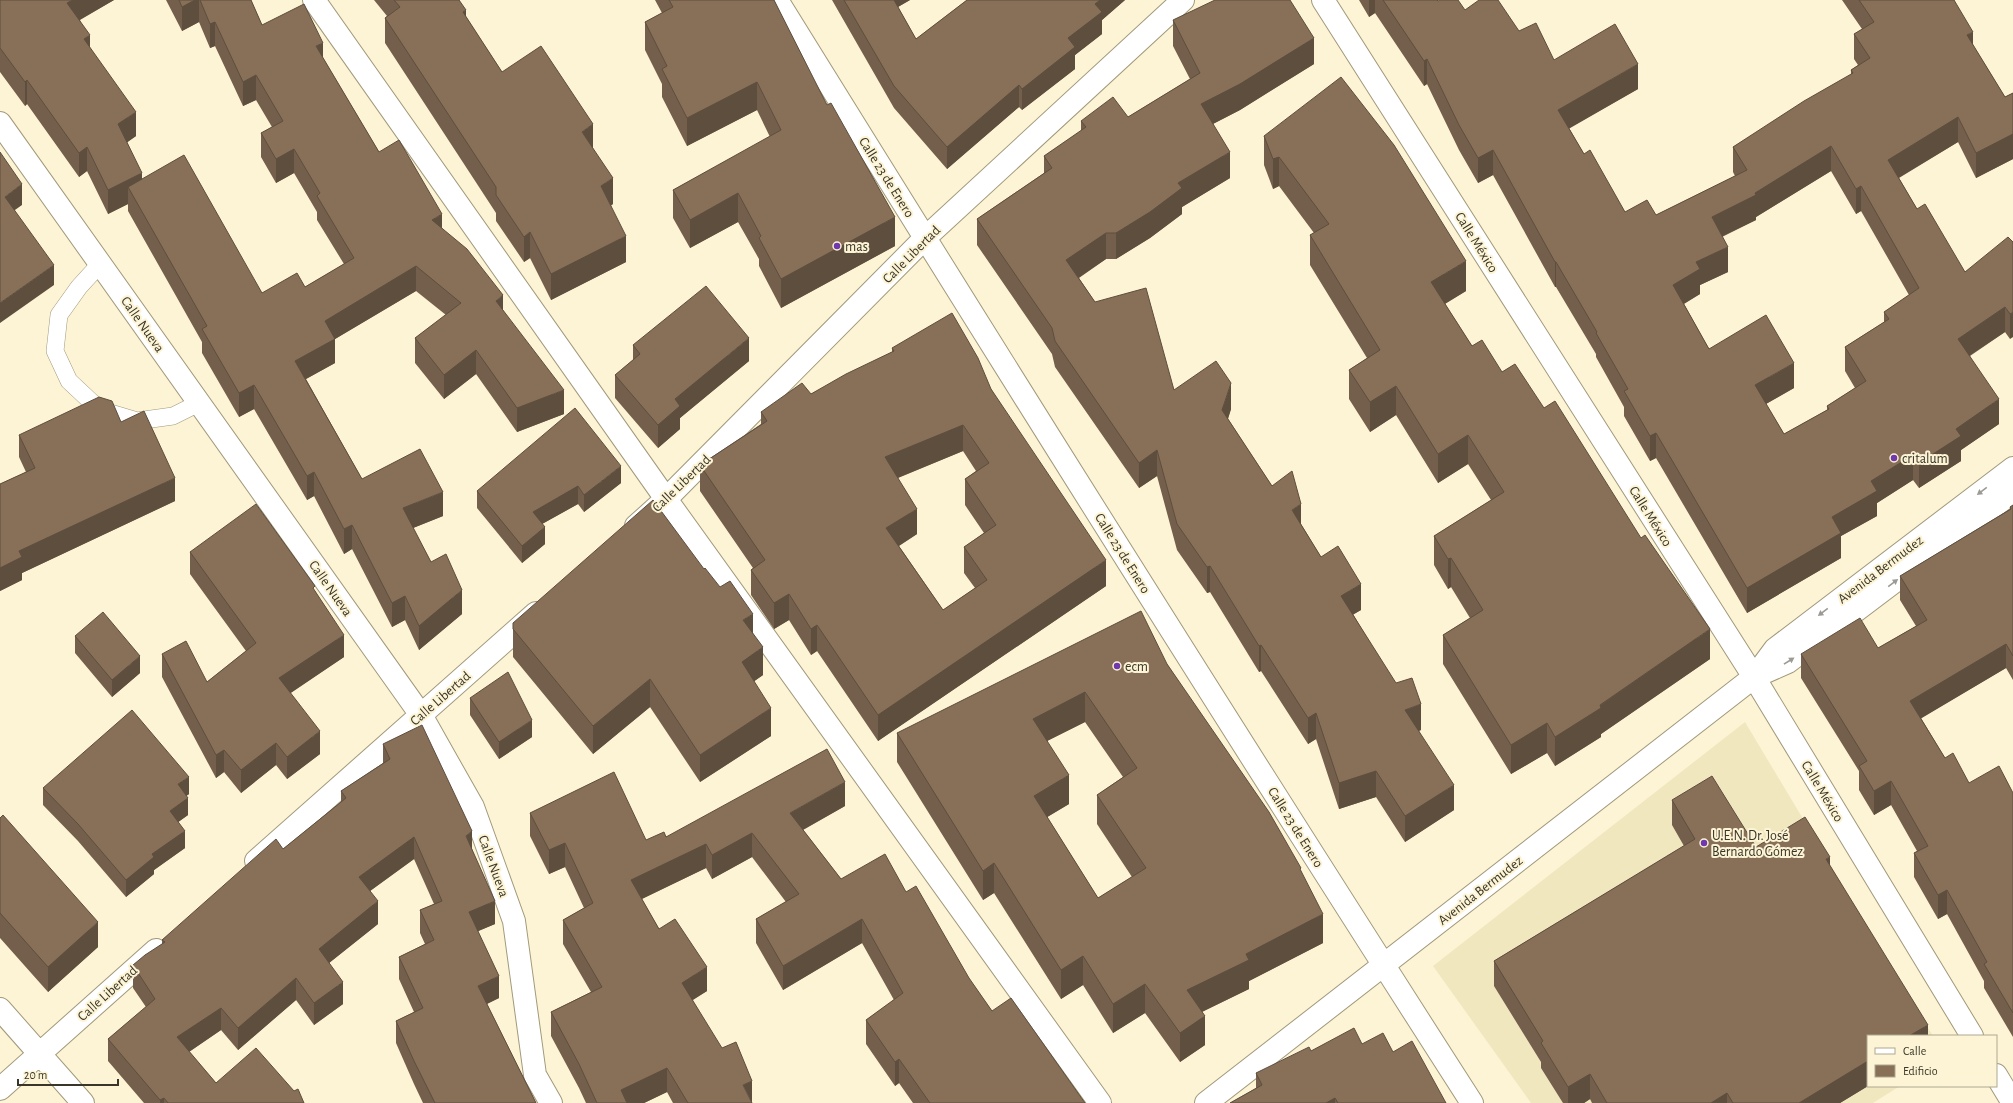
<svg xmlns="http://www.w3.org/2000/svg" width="2013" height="1103" font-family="'Alegreya Sans',sans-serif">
<rect width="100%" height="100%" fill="#fcf4d4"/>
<!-- built -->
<path fill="#f1e7bf" d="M1745 722 1933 1036H1868V1086H1900L1873 1103H1531L1433 966Z"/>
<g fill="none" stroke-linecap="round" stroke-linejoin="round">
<!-- service casing -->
<g stroke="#a0997b" stroke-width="18">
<path id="service" d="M100 264 79 287 59 315 55 351 69 381 100 410 137 421 173 416 199 403"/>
</g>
<!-- minor casing -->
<g stroke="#a0997b" stroke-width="24">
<path id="minor" d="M314 0 666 499 1100 1103
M777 0C1006 369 1237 737 1472 1103
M1323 0 1754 677 1972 1036
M0 123 421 715 473 807 514 921 535 1075 551 1103
M636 526 666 499 925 238 1183 0
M1755 676 1775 649 2013 468
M256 861 536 613
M0 1009 83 1103
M1996 1075 2013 1103
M0 1089 156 950
M1206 1103 1754 677 1788 662 2013 492"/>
</g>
<!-- service -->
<use href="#service" stroke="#fff" stroke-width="17"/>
<!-- minor -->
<use href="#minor" stroke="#fff" stroke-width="22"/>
</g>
<!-- wall -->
<path fill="#745f4c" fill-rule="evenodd" d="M0 0H114L80 20 90 48 136 136 127 142 142 179 262 293 305 287 344 264 317 220V212L294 173 276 183 261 157V133L272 127 256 100 243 106 215 46 210 48 199 22 182 31 166 0H251L262 25 323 58 379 152 442 228 503 310 564 414 517 432 476 374 444 399 415 363V338L446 315 416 291 335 339V363L306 379 362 479 443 516 413 528 431 562 462 614 419 650 405 620 392 627 352 549 344 554 314 496 307 500 254 409 239 417 202 353V342L128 211V204L108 214 87 171 79 177 27 104 25 106 0 72Z
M374 0H459L466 17 502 72 593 148 613 204 611 205 626 262 551 300 530 258 524 262 496 221V213L385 43V18L387 16Z
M655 0H774L895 246 781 308 759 266V259L738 222 690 248 673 218V190L770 137 757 110 687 146 662 97V84L645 50V22L662 13Z
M832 0H910L898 7 916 39 967 0H1125L1102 20V34L1075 55V69L1022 110 1019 107 947 169 894 108Z
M1359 0H1437L1438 1 1465 10 1519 31 1554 60 1638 89 1569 128 1584 154 1625 212 1656 215 1735 176 1733 172V147L1851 75V70L1858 65 1854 59V34L1862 29 1842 0H1954L1973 45 2005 97 2013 93V159L1976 178 1958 142 1899 178 1917 209 1965 272 2013 242 2010 339 2005 332 1970 356 1999 424 1961 450V461L1919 488 1913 480 1877 503V516L1841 536V558L1747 613 1656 458 1650 461 1624 416V407L1596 357V354L1556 287H1555L1493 175 1478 183 1459 150 1427 84 1424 86 1375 13 1369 17ZM1831 171 1856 214 1861 211 1909 295 1884 312V322L1845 347V371L1855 388 1827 406V410L1784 434 1766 404 1794 388 1709 349 1684 304 1700 294V285L1728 272 1722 237 1756 220V217Z
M1173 20 1314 64 1240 110 1213 124 1230 178 1182 207V214L1150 238 1116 259H1106L1079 278 1095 302 1174 390 1231 409 1228 419 1272 486 1301 524 1321 557 1361 610 1353 614 1421 730 1419 731 1454 810 1405 842 1376 797 1339 809 1316 739 1308 744 1261 671 1259 672 1210 592 1207 593 1177 550 1157 476 1139 488 1055 367 1052 354 977 245V219L1044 173V156L1081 131V121L1128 117 1190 79 1173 46Z
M1264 136 1466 291 1445 304 1472 346 1502 372 1544 408 1710 659 1601 734V737L1555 766 1547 753 1511 774 1443 664V635L1470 618 1451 587 1448 589 1434 565V536L1491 500 1468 464 1438 483 1396 415 1370 432 1349 399V370L1367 358 1310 265V235L1314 233 1279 186 1273 189 1264 165Z
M633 345 749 361 680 418V429L658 448 615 398V375L633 360Z
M892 348 991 389 1106 586 878 741 817 651 811 655 789 620 774 629 751 595V570L753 568 700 491V465L761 424V412L811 394 892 352ZM963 451 976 471 965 479V505L984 533 964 547V573L975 588 943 610 899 546 917 534 898 478Z
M121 422 175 501 22 573V580L0 591V484L26 472 19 457V435Z
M621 483 584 512 578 504 542 524 545 544 522 563 477 508V491Z
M2013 505V680L2006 668 1921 718 1945 758 1969 783 2013 793V1037L1984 988V981L1947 914 1938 919 1914 877V853L1917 851 1891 805 1874 815 1859 790V771L1801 678V654L1878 648 1916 626 1900 600V576L2010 509V507Z
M190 552 315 591 344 657 290 693 320 754 287 779 276 765 241 793 224 772 216 778 162 677V654L207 682 246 651 190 574Z
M704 569 753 633 763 675 754 681 771 736 700 782 650 707 593 754 513 657V623Z
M75 636 140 673 112 697 75 653Z
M1167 664 1301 871 1323 943 1249 981V989L1202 1012 1205 1045 1180 1062 1145 1013 1113 1033 1083 985 1061 999 994 893 983 900 897 762V733ZM1085 722 1123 777 1097 795V824L1132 877 1098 898 1047 817 1069 804 1047 741Z
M470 698 532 737 499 759 470 715Z
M383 744 472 849 495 924 478 931 499 998 487 1004 536 1103H423L414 1084 396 1043V1021L414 1012 399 979V957L425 944 420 933V910L434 904 414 859 370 891 378 924 329 963 343 1004 314 1025 296 1000 238 1050 221 1030 189 1052 216 1083 294 1091 304 1103H144L108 1061V1039L146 1007 133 988V965L162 944V940L283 849 341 802V791L383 763Z
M43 788 189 794 186 796 188 815 178 822 185 848 154 870V874L126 897 78 841 43 805Z
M1672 800 1756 847 1830 866 1928 1036H1868V1086L1840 1103H1592L1590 1099 1584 1103H1563L1541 1068V1062L1494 986V961L1684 846 1672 825Z
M845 806 803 830 841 879 906 892 992 1011 1085 1103H913L899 1083 895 1086 866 1044V1020L894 1000 862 943 783 990 756 943V919L786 902 752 857 712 879 706 868 642 899 659 929 707 991 692 1000 752 1103H673L667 1092 644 1103H586L579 1088 551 1036V1012L591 992 563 944V920L584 908 565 867 549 874 530 836V813L646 840Z
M0 818 98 947 48 992 0 938Z
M1362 1044 1393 1052 1446 1103H1230L1256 1088V1073L1311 1051Z"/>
<!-- shaded-wall -->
<path fill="#5e4e3e" d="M73 0H114L67 27V3Z
M195 0H199V22L182 31V7Z
M889 0H910L889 12Z
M1100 0H1125L1102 20V34L1075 55V69L1022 110V89L1068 38 1095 4Z
M1369 0H1375V13L1369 17Z
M466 10V36L463 12Z
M215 22V46L210 48V24Z
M1973 32V56L1967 35Z
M90 35V59L84 39Z
M1314 38V64L1240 110 1201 130V104Z
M323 43V67L316 46Z
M1427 59V84L1424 86V61Z
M1638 64V89L1558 135V110Z
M256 75V100L243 106V82Z
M27 80V104L25 106V82Z
M757 82V110L687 146V118Z
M1019 85V107L947 169V147Z
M136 112V136L118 149V124Z
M1958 117V142L1888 184V160Z
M593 124V150L582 132Z
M2013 134V159L1976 178V153Z
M1831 146V171L1756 217V220L1712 241V217L1755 193Z
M87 147V171L79 177V153Z
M294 149V173L276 183V159Z
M1493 150V175L1478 183V158Z
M1230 152V178L1182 207V214L1150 238 1116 259V233L1178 183Z
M1279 157V186L1273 189V159Z
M142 173V197L128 187V204L108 214V190Z
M613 178V204L601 212V186Z
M22 184V205L5 217V197Z
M1861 186V211L1856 214V189Z
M738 193V222L690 248V220Z
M442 214V238L432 220Z
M895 217V246L781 308V279Z
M530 232V258L524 262V237Z
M1106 233V259L1066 286V260Z
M626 236V262L551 300V274Z
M1728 247V272L1700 285V294L1673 310V285L1696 262Z
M1466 261V291L1431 312V282Z
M1555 262H1556V287H1555Z
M54 265V285L0 323V303Z
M416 266V291L335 339V363L295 385V361L325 321Z
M503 295V319L496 301Z
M2005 307V332L1958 363V339Z
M2013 312V337L2010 339V314Z
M749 338V361L680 418V429L658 448V425L675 399Z
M476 350V374L444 399V375Z
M1794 363V388L1755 410V385Z
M1231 383V409L1222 436V410Z
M254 385V409L239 417V393Z
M1396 386V415L1370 432V402Z
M564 390V414L517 432V408Z
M1999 399V424L1961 450V461L1919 488V463L1956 429Z
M963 425V451L885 483V457Z
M1656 433V458L1650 461V436Z
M1468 435V464L1438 483V454Z
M1157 450V476L1139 488V463Z
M1913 455V480L1877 503V516L1841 536V558L1747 613V588L1832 517 1871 481Z
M621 466V483L584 512V495Z
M314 472V496L307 500V476Z
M175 478V501L22 573V580L0 591V568L19 551Z
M578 486V504L533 529V512Z
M443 492V516L403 532V508Z
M1301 504V530L1292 510Z
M917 509V534L886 554V528Z
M352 525V549L344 554V529Z
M545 527V544L522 563V546Z
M1451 558V587L1448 589V559Z
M1106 560V586L878 741V715Z
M1210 566V592L1207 593V567Z
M1361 584V610L1341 622V596Z
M462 590V614L419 650V626Z
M789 594V620L774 629V603Z
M405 596V620L392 627V603Z
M753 614V641L743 620Z
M817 625V651L811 655V629Z
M1710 629V659L1601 734V737L1555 766V737Z
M344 635V657L279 701V678Z
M2006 644V668L1910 725V701Z
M1261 645V671L1259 672V646Z
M763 647V675L742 690V662Z
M140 656V673L112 697V680Z
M650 679V707L593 754V726Z
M1085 692V722L1033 748V719Z
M1421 704V730L1405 735V710Z
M771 708V736L700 782V755Z
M1316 713V739L1308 744V718Z
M532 720V737L499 759V742Z
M1547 723V753L1511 774V745Z
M320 731V754L287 779V757Z
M276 743V765L241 793V770Z
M224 750V772L216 778V755Z
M1376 771V797L1339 809V783Z
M1069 775V804L1034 825V796Z
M189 777V794L178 802V784Z
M1891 781V805L1874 815V791Z
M845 782V806L790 837V813Z
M1454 785V810L1405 842V816Z
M188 798V815L170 828V811Z
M185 831V848L154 870V874L126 897V880L152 854Z
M472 831V853L466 836Z
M752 833V857L712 879V855Z
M414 837V859L359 899V877Z
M565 843V867L549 874V850Z
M706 844V868L631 904V880Z
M1830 857V882L1826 859Z
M994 863V893L983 900V871Z
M1947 890V914L1938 919V895Z
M378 901V924L319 971V949Z
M495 901V924L469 935V912Z
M1323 914V943L1249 981V989L1187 1019V990L1246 954Z
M862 919V943L783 990V966Z
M98 922V947L48 992V967Z
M1083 956V985L1061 999V970Z
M707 967V991L682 1007V983Z
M499 976V998L478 1008V986Z
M296 978V1000L238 1050V1028Z
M343 982V1004L314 1025V1003Z
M1145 984V1013L1113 1033V1004Z
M221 1008V1030L177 1060V1037Z
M1205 1016V1045L1180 1062V1033Z
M1928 1025V1036H1909Z
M899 1059V1083L895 1086V1062Z
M1868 1061V1086L1840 1103H1799Z
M667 1068V1092L644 1103H621V1090Z
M1590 1074V1099L1584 1103H1568V1087Z
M752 1081V1103L743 1085Z
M1727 1093V1103H1711Z
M164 1098V1103H160V1100Z
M1335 1098V1103H1326Z"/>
<!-- building -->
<path fill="#876f58" stroke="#5e4e3e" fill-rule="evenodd" d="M0 0H73L67 3 90 35 84 39 136 112 118 124 142 173 108 190 87 147 79 153 27 80 25 82 0 48Z
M179 0H195L182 7Z
M200 0H251L262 25 304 4 323 43 316 46 379 152 399 140 442 214 432 220 467 249 503 295 496 301 564 390 517 408 476 350 444 375 415 338 461 303 416 266 325 321 335 339 295 361 362 479 420 449 443 492 403 508 431 562 446 554 462 590 419 626 405 596 392 603 352 525 344 529 314 472 307 476 254 385 239 393 202 329 207 326 128 187 184 155 262 293 297 273 305 287 354 258 317 196 320 193 294 149 276 159 261 133 283 121 256 75 243 82 215 22 210 24Z
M394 0H459L466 10 463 12 502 72 541 46 593 124 582 132 613 178 601 186 626 236 551 274 530 232 524 237 496 195V187L385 18 400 7Z
M669 0H774L827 105 831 103 895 217 781 279 759 238 761 236 738 193 690 220 673 190 781 130 757 82 687 118 662 69 667 66 645 22 673 7Z
M844 0H894L916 39 967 0H1100L1095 4 1102 12 1068 38 1075 47 1022 89 1019 85 947 147 894 86Z
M1215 0H1290L1314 38 1240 84 1201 104 1230 152 1178 183 1182 188 1150 212 1116 233H1106L1066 260 1095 302 1146 288 1174 390 1216 361 1231 383 1222 410 1272 486 1292 471 1301 504 1292 510 1321 557 1338 546 1361 584 1341 596 1396 683 1412 678 1421 704 1405 710 1454 785 1405 816 1376 771 1339 783 1316 713 1308 718 1261 645 1259 646 1210 566 1207 567 1177 524 1157 450 1139 463 1055 341 1052 328 977 219 1052 168 1044 156 1086 127 1081 121 1113 97 1128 117 1200 73 1173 20Z
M1383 0H1437L1438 1 1440 0H1458L1465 10 1479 0H1498L1519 31 1536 23 1554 60 1615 24 1638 64 1558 110 1584 154 1590 150 1625 212 1647 200 1656 215 1747 170 1733 147 1804 101 1853 73 1851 70 1870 58 1854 34 1874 22 1859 0H1954L1973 32 1967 35 2005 97 2013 93V134L1976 153 1958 117 1888 160 1917 209 1925 204 1965 272 2008 237 2013 242V312L2010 314 2005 307 1958 339 1999 399 1956 429 1961 436 1919 463 1913 455 1871 481 1877 491 1832 517 1841 533 1747 588 1656 433 1650 436 1624 391 1628 389 1596 333 1597 332 1556 262H1555L1493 150 1478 158 1459 125 1427 59 1424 61ZM1831 146 1856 189 1861 186 1919 288 1884 312 1889 319 1845 347 1866 381 1827 406 1829 409 1784 434 1755 385 1794 363 1766 315 1709 349 1673 285 1700 269 1696 262 1728 247 1712 217 1756 195 1755 193Z
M1341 77 1394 145 1466 261 1431 282 1472 346 1482 340 1502 372 1515 364 1544 408 1555 401 1641 538 1645 535 1710 629 1600 705 1601 708 1555 737 1547 723 1511 745 1443 635 1483 610 1451 558 1448 559 1434 536 1504 492 1468 435 1438 454 1396 386 1370 402 1349 370 1380 350 1310 235 1329 224 1279 157 1273 159 1264 136Z
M0 152 22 184 5 197 54 265 0 303Z
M706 286 749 338 675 399 680 406 658 425 615 375 640 354 633 345Z
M952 313 978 358 991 389 1106 560 878 715 817 625 811 629 789 594 774 603 751 570 765 560 700 465 767 421 761 412 802 383 811 394 846 374 894 351 892 348ZM963 425 989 463 965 479 996 525 964 547 987 580 943 610 886 528 917 509 885 457Z
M99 397 112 401 121 422 144 411 175 478 19 551 22 557 0 568V484L35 468 19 435Z
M575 408 621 466 584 495 578 486 533 512 545 527 522 546 477 491Z
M653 500 704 569 705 568 720 587 730 581 753 614 743 620 763 647 742 662 771 708 700 755 650 679 593 726 513 629V623Z
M256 504 315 586 313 588 344 635 279 678 320 731 287 757 276 743 241 770 224 750 216 755 162 654 186 641 207 682 256 643 190 552Z
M2013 505V656L2006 644 1910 701 1945 758 1953 753 1969 783 1999 766 2013 793V1013L1984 964 1987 962 1947 890 1938 895 1914 853 1928 846 1891 781 1874 791 1859 766 1867 761 1801 654 1860 618 1878 648 1927 620 1900 576 2011 509 2010 507Z
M1141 611 1167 664 1269 812 1301 868 1300 869 1323 914 1246 954 1249 960 1187 990 1205 1016 1180 1033 1145 984 1113 1004 1083 956 1061 970 994 863 983 871 897 733ZM1085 692 1137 768 1097 795 1146 868 1098 898 1034 796 1069 775 1033 719Z
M103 612 140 656 112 680 75 636Z
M508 672 532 720 499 742 470 698Z
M132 710 189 777 178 784 188 798 170 811 185 831 152 854 154 857 126 880 78 824 43 788Z
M422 725 472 831 466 836 495 901 469 912 499 976 478 986 536 1103H435L414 1061 396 1021 423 1008 399 957 434 940 420 910 442 901 414 837 359 877 378 901 319 949 343 982 314 1003 296 978 238 1028 221 1008 177 1037 216 1083 256 1048 294 1091 298 1089 304 1103H168L164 1098 160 1100 108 1039 155 999 133 965 145 955 165 942 162 940 276 839 283 849 346 798 341 791 390 759 383 744Z
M827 749 845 782 790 813 841 879 885 854 906 892 916 886 969 978 992 1011 1011 998 1085 1103H930L899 1059 895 1062 866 1020 903 993 862 919 783 966 756 919 799 894 752 833 712 855 706 844 631 880 659 929 675 919 707 967 682 983 722 1048 736 1042 752 1081 743 1085 752 1103H688L667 1068 621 1090 627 1103H597L579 1064 551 1012 602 987 563 920 593 903 565 843 549 850 530 813 614 772 646 840 664 832 666 837Z
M1712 776 1756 847 1805 817 1830 857 1826 859 1928 1025 1909 1036H1868V1061L1799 1103H1733L1727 1093 1711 1103H1607L1590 1074 1568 1087 1541 1043 1543 1041 1494 961 1695 839 1672 800Z
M3 815 98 922 48 967 0 913V818Z
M1354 1028 1362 1044 1383 1033 1393 1052 1412 1041 1446 1103H1338L1335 1098 1326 1103H1230L1262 1085 1256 1073 1309 1047 1311 1051Z"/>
<!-- one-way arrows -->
<defs><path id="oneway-solid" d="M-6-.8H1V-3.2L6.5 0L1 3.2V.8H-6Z"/></defs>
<g fill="#9c9a94">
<use href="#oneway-solid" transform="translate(1982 491) rotate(143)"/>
<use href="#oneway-solid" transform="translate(1893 583) rotate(-37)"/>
<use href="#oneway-solid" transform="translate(1823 612) rotate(143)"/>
<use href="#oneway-solid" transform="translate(1789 661) rotate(-32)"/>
</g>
<!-- markers -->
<g fill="#6f38ae" stroke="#fcf4d4" stroke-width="1.5">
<circle cx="837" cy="246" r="4"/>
<circle cx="1894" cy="458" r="4"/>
<circle cx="1117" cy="666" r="4"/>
<circle cx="1704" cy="843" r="4"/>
</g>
<g text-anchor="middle" stroke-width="4" stroke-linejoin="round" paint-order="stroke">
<!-- street labels -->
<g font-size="14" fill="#393529" stroke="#fcf4d4">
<text transform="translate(887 177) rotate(58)" y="5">Calle 23 de Enero</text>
<text transform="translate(1477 242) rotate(58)" y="5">Calle México</text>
<text transform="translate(911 254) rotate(-45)" y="5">Calle Libertad</text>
<text transform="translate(143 324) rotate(55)" y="5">Calle Nueva</text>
<text transform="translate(681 483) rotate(-44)" y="5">Calle Libertad</text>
<text transform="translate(1651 516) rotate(58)" y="5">Calle México</text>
<text transform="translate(1123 553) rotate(58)" y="5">Calle 23 de Enero</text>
<text transform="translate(1880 569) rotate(-37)" y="5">Avenida Bermudez</text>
<text transform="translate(331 588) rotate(55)" y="5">Calle Nueva</text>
<text transform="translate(440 698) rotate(-41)" y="5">Calle Libertad</text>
<text transform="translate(1823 791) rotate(59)" y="5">Calle México</text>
<text transform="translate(1296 827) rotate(58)" y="5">Calle 23 de Enero</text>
<text transform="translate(494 866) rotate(70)" y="5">Calle Nueva</text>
<text transform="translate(1480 890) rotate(-38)" y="5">Avenida Bermudez</text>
<text transform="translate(107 993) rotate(-42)" y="5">Calle Libertad</text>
</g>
<!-- poi labels -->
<g font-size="14" fill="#393529" stroke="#fcf4d4" text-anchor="start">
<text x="845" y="251">mas</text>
<text x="1902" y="463">critalum</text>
<text x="1125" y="671">ecm</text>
<text x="1712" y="840">U.E.N. Dr. José<tspan x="1712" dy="16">Bernardo Gómez</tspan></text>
</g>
</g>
<!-- legend -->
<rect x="1867" y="1035" width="130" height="52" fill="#fcf4d4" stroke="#aea890"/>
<rect x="1875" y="1048" width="20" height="6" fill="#ffffff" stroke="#aea890"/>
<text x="1903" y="1055" font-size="12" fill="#393529">Calle</text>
<rect x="1875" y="1065" width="20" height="12" fill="#876f58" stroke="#aea890"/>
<text x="1903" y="1075" font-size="12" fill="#393529">Edificio</text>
<!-- scale -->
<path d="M18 1079v6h100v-6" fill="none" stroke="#393529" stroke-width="2"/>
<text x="24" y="1079" font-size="12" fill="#393529" stroke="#fcf4d4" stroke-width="3" paint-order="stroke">20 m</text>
</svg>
